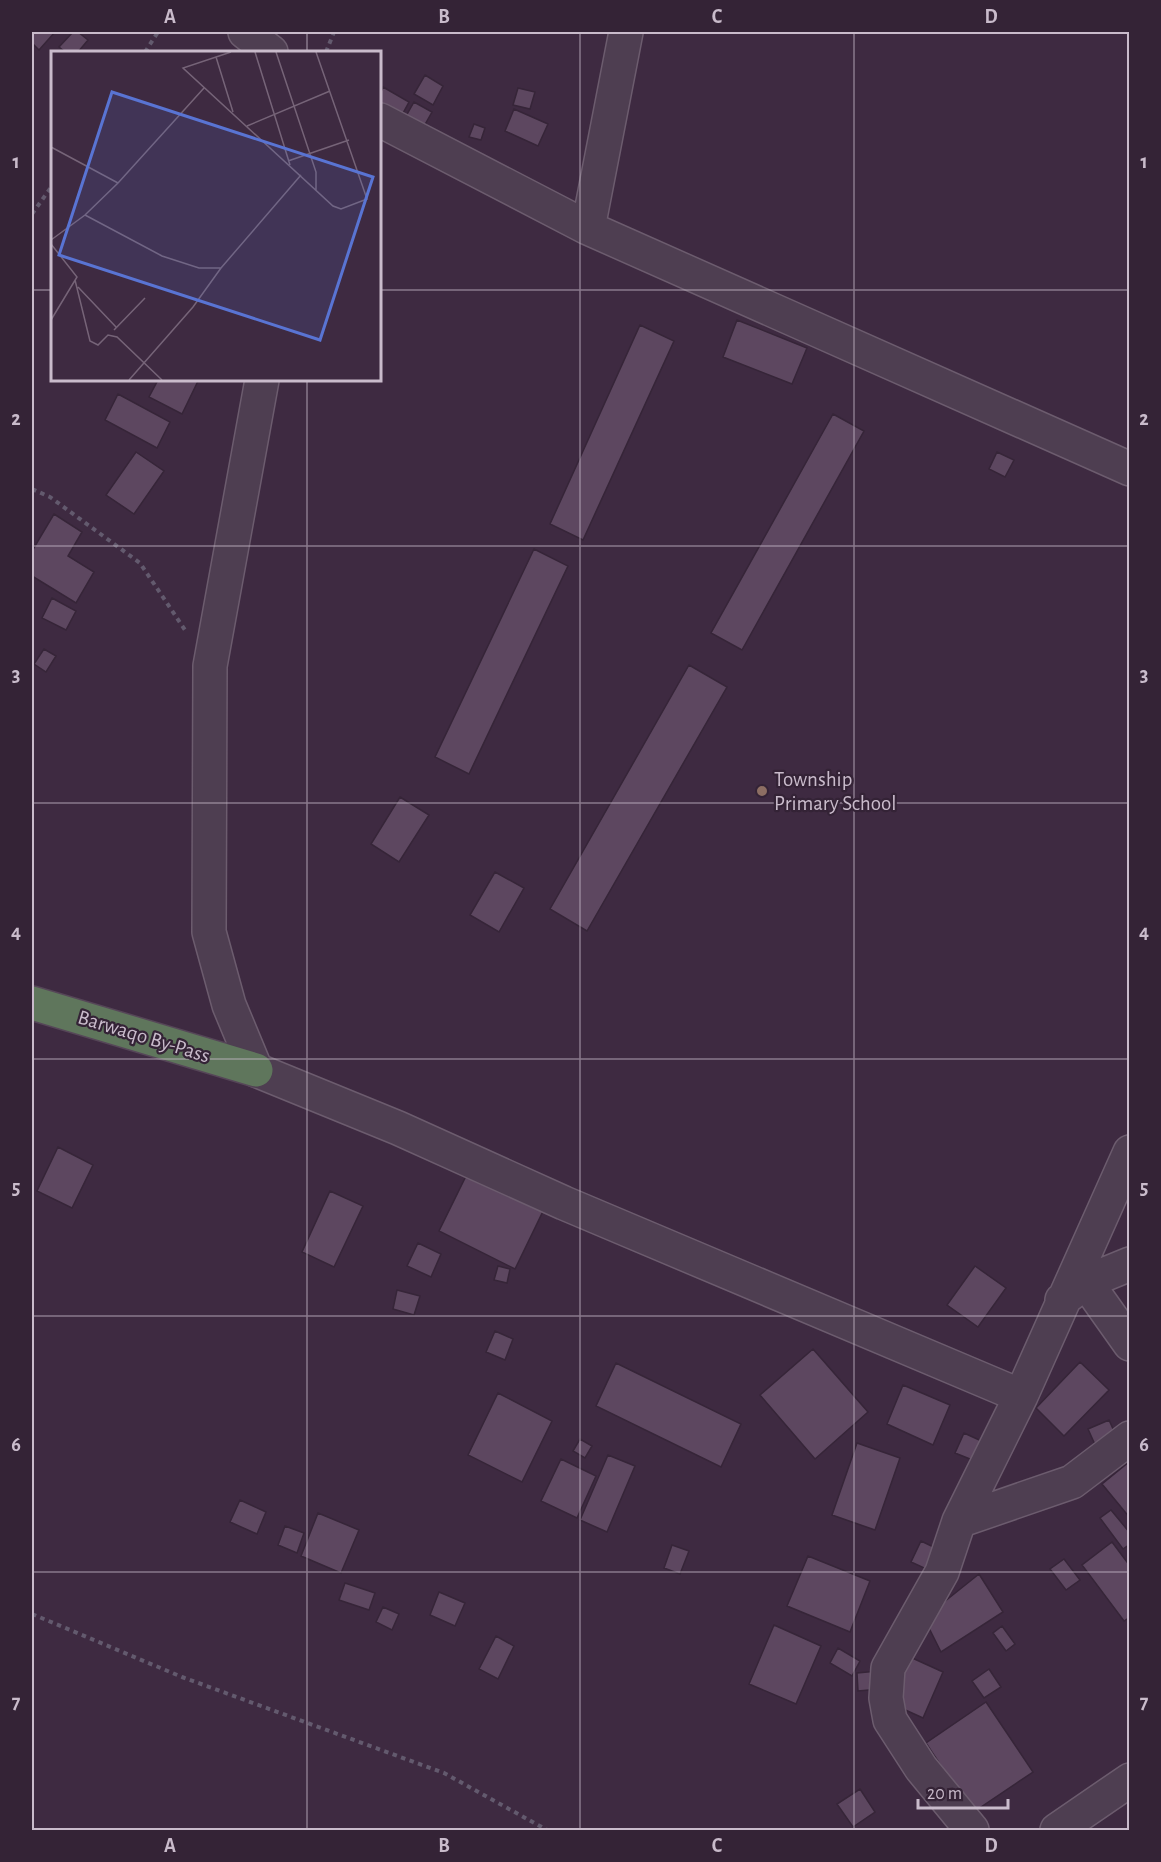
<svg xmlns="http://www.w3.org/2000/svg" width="1161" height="1862" font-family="'Alegreya Sans',sans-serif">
<rect width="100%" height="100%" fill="#3e2a41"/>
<!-- building -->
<path fill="#5d4760" stroke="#362538" stroke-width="1.5" d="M32 32H55L39 50 32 43Z
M73 32H78L88 40 78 52H65L59 47Z
M425 75 443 86 433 105 414 94Z
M383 87 409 102 397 124 380 115V94Z
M518 88 535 92 530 109 513 105Z
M414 102 432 112 419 135 401 125Z
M514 109 548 124 538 146 505 131Z
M474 124 485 128 481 140 469 137Z
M737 320 807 348 792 384 723 357Z
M640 325 674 341 583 540 550 524Z
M158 380 198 381 182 414 149 397Z
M118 394 170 422 157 448 105 420Z
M833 414 864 431 742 650 711 633Z
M136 452 164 471 134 514 106 495Z
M997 452 1014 460 1005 477 989 469Z
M54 514 82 532 68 556 94 572 76 603 32 576V551Z
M534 549 568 566 469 774 435 757Z
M52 598 76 611 66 630 42 618Z
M44 649 56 656 46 672 34 664Z
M689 665 727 687 587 931 550 909Z
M400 797 429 815 399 862 371 844Z
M495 872 524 888 499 932 470 915Z
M58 1147 93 1165 72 1208 37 1191Z
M470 1168 546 1205 515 1269 439 1231Z
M330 1191 363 1206 334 1267 302 1252Z
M418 1243 441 1254 431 1277 407 1266Z
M498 1266 510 1269 507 1283 494 1280Z
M975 1266 1006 1288 978 1327 947 1305Z
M397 1290 420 1296 414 1315 393 1309Z
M495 1331 513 1339 505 1360 486 1352Z
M813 1349 868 1412 815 1459 760 1395Z
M1080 1362 1109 1390 1064 1436 1036 1408Z
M616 1363 741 1424 721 1467 596 1406Z
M903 1385 950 1405 933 1445 887 1424Z
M498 1393 552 1421 522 1482 468 1455Z
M1109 1420 1118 1440 1097 1449 1088 1429Z
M964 1433 988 1444 980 1463 955 1453Z
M580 1439 592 1446 585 1458 573 1451Z
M857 1443 900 1458 875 1530 832 1515Z
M608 1455 635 1466 607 1532 580 1520Z
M561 1459 596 1476 577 1518 541 1501Z
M1129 1462H1130V1518L1102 1484Z
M240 1500 266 1512 257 1534 230 1522Z
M1111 1510 1130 1533V1544L1123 1549 1100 1518Z
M318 1513 359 1530 341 1573 301 1556Z
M285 1526 304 1533 297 1553 278 1545Z
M921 1541 944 1552 935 1573 911 1562Z
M1112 1542 1130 1566V1617L1124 1621 1082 1565Z
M672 1545 689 1551 680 1574 664 1568Z
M808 1556 870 1581 850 1632 787 1606Z
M1064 1559 1080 1580 1066 1590 1050 1569Z
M979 1574 1003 1612 941 1652 924 1618Z
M345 1583 375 1593 369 1610 339 1600Z
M439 1592 465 1603 455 1626 430 1615Z
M383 1607 399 1614 392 1630 376 1622Z
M774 1625 821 1646 796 1704 749 1684Z
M1002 1626 1015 1644 1006 1651 993 1633Z
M496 1636 514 1646 498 1679 479 1669Z
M838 1648 860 1661 852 1676 830 1663Z
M910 1657 943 1672 923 1718 890 1703Z
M989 1669 1001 1687 984 1698 972 1681Z
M878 1671 880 1689 858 1691 857 1673Z
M986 1702 1033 1772 972 1813 926 1743Z
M860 1789 875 1812 853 1827 837 1804Z"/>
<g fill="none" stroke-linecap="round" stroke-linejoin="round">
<!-- minor casing -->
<g stroke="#6c5c6e" stroke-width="36">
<path id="minor" d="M245 32 271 52
M380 120 588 228 1130 469
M588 228 626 32
M262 380 210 666 209 932 229 1005 256 1070 398 1128 564 1203 1021 1396
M1086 1282 1130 1344
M1062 1300 1086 1282 1130 1264
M959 1521 1072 1482 1130 1438
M972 1830 921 1768 890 1720 886 1698 888 1668 942 1572 959 1521 1021 1396 1130 1152
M1057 1830 1130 1780"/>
</g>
<!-- highway casing -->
<g stroke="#564658" stroke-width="36">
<path id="highway" d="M32 1003 256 1070"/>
</g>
<!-- path -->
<path stroke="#635a6e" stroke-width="4" stroke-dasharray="4.5 4.5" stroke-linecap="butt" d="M145 52 158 32
M326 52 334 32
M32 214 52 186
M32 489 50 497 140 563 185 630
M32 1614 182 1677 444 1773 547 1830"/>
<!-- minor -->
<use href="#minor" stroke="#4e3e51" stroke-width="33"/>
<!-- highway -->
<use href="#highway" stroke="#5f765c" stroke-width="33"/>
</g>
<!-- grid -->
<path fill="none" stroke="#c9bbcb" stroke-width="1.5" stroke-opacity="0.55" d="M307 32V52M580 32V1830M854 32V1830M32 290H52M380 290H1130M307 380V1830M32 546H1130M32 803H1130M32 1059H1130M32 1316H1130M32 1572H1130"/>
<!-- markers -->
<circle fill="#8d6e63" stroke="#342336" stroke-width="2" cx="762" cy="791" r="6"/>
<g text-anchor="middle" stroke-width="4.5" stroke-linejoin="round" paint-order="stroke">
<!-- poi labels -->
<g font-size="21" fill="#c9bbcb" stroke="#342336" text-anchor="start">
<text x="774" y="786">Township<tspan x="774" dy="24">Primary School</tspan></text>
</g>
<!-- street labels -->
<g font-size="21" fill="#c9bbcb" stroke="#342336">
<text transform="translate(144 1036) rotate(17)" y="7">Barwaqo By-Pass</text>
</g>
</g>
<!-- overview -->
<g transform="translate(51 51)">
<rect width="330" height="330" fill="#3e2a41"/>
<path fill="none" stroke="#766478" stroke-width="1.5" d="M180 1 132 17 282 155 290 158 316 148 265 1M204 1 239 114M225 1 265 121V139M165 6 182 61M196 75 279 40M0 96 67 132M237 110 298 89M34 164 111 205 148 217H170L250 124M0 189 34 164 67 132 153 37M0 193 26 226 0 269M24 229 39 290 47 294 57 284 66 286 111 329M27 236 65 276M63 279 94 247M78 329 142 256 170 217"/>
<path fill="#5974d3" fill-opacity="0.15" stroke="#5974d3" stroke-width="3" d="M61 41 322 126 269 289 8 204Z"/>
<rect width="330" height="330" fill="none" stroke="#c9bbcb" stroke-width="3"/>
</g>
<!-- border -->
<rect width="1161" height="1862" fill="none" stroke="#342336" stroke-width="66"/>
<!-- scale -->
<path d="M918 1799v9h90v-9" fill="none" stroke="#c9bbcb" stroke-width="3"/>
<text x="927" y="1799" font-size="18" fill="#c9bbcb" stroke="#342336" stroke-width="4.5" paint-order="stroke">20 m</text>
<rect x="33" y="33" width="1095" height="1796" fill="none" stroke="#c9bbcb" stroke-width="2"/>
<g font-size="20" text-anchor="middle" font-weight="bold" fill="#c9bbcb">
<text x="170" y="23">A</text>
<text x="444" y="23">B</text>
<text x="717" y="23">C</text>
<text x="991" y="23">D</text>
<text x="16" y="168">1</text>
<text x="1144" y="168">1</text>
<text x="16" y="425">2</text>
<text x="1144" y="425">2</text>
<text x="16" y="681">3</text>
<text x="1144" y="681">3</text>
<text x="16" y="938">4</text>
<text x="1144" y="938">4</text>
<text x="16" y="1194">5</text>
<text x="1144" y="1194">5</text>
<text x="16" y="1451">6</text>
<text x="1144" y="1451">6</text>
<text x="16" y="1708">7</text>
<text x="1144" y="1708">7</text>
<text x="170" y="1852">A</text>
<text x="444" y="1852">B</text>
<text x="717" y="1852">C</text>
<text x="991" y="1852">D</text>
</g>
</svg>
